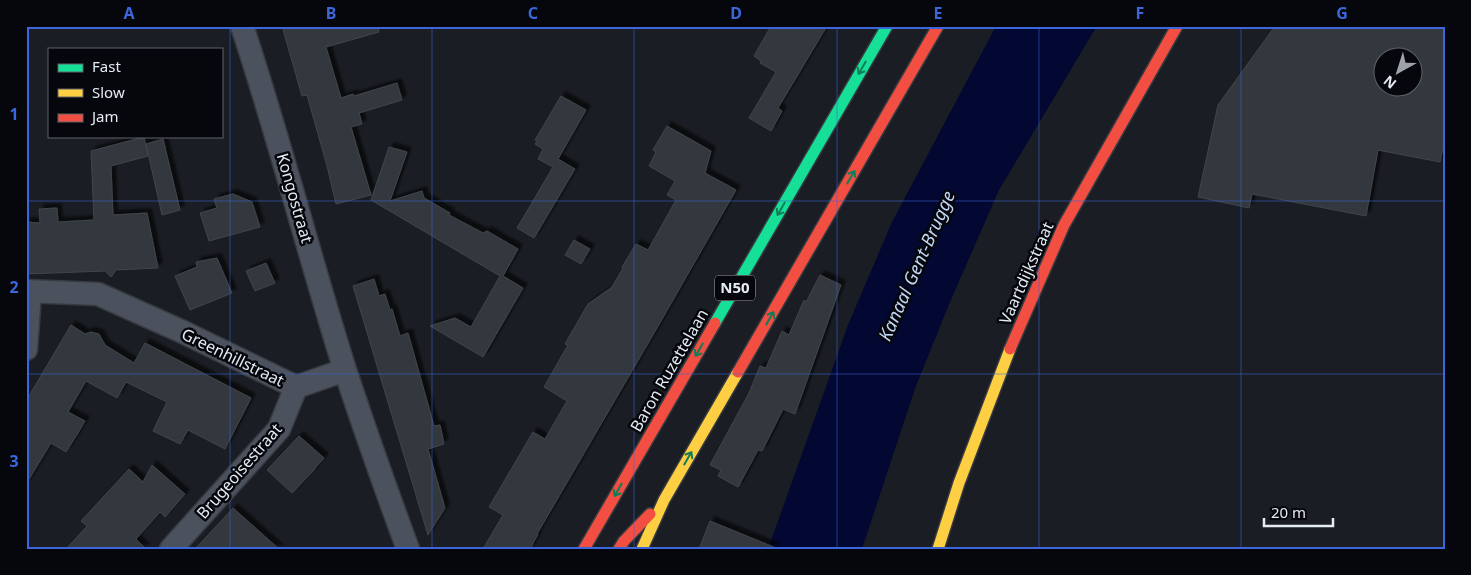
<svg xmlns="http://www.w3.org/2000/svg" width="1471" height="575" font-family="'Noto Sans',sans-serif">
<defs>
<filter id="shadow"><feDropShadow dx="4.5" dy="-4.5" stdDeviation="1" flood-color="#0009"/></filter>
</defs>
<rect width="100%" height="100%" fill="#1a1e24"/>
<!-- water -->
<path fill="#020831" d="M996 26H1097L999 190 950 302 916 386 862 549H768L848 325 892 222Z"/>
<!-- building -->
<path fill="#33373d" stroke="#41454a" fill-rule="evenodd" filter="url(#shadow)" d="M282 26H378L379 32 326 47 341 98 353 94 354 96 397 83 402 100 359 113 362 124 351 127 371 195 336 204 327 166 307 95 302 96Z
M771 26H827L778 108 782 111 771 131 749 118 776 72 760 63 761 61 754 56Z
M1275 26H1445V137L1440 162 1378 150 1366 216 1252 194 1249 208 1198 197 1218 105ZM1384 58H1414V88H1384Z
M561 96 586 110 558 159 575 169 534 238 517 228 553 167 538 159 543 149 535 144 537 141 535 140Z
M667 126 711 151 705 173 736 190 657 328 537 534H538L530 549H483L503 515 489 507 533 432 545 439 567 401 544 387 568 345 565 344 588 304 612 287 623 268 622 267 636 244 648 250 676 200 667 195 675 181 649 166 656 152 653 150Z
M144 137 148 156 111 166 113 215 147 213 158 268 116 270 111 277 105 271 26 274V222L40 223 39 209 57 208 58 222 94 220 91 151Z
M163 139 180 210 162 215 146 144Z
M389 147 407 152 390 201 422 191 424 198 450 213 449 215 483 233 487 231 518 249 503 276 523 288 483 357 430 326 455 318 471 327 500 276 371 200Z
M233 194 252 202 260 227 209 241 200 213 217 208 214 199Z
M574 240 590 249 581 264 565 255Z
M217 258 232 293 190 310 175 276 197 267 196 262Z
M266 263 275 283 255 291 246 271Z
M820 275 841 285 795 414 783 409 762 451 758 450 738 487 718 476 721 470 710 465 749 393 760 366 766 368 782 331 789 335 804 300 806 302Z
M374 279 379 296 385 294 390 310 392 309 400 336 408 333 434 426 440 425 444 444 428 449 445 508 428 535 353 286Z
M71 325 85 334 91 332 99 334 105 345 134 363 145 343 251 398 225 449 188 430 180 444 153 431 167 402 126 382 117 398 86 381 68 412 85 421 78 433 66 452 51 443 26 484V401Z
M299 436 324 458 315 468V469L292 493 267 470Z
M152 465 185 494 165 517 160 512 136 539 146 549H66L87 526 81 521 129 469 143 482Z
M233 508 279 549H195Z
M710 521 776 548V549H699Z"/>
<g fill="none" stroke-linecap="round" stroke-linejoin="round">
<!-- street casing -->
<g stroke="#373b40" stroke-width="25">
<path id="street" d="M242 26C280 140 309 256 345 370 365 430 386 490 408 549
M26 291 98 294 183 332 296 387 345 370
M26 349 30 292
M171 549 279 429 296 387"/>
</g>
<!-- fast casing -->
<g stroke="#373b40" stroke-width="14">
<path id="fast" d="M715 323 887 26"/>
</g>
<!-- slow casing -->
<g stroke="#373b40" stroke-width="14">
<path id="slow" d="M642 549 664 500 738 372
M938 549 959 483 1010 349"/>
</g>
<!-- jam casing -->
<g stroke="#373b40" stroke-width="14">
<path id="jam" d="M1010 349 1064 225 1177 26
M738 372 938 26
M584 549 715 323
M619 549 624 541 650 514"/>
</g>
<!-- street -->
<use href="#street" stroke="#4b525d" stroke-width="22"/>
<!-- fast -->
<use href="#fast" stroke="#16e098" stroke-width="11"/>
<!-- slow -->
<use href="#slow" stroke="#ffcf43" stroke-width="11"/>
<!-- jam -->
<use href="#jam" stroke="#f24e42" stroke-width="11"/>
</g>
<!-- one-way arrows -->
<defs><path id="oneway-shaft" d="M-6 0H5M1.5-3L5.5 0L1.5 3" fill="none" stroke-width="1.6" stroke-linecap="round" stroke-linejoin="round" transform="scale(1.25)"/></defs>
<g stroke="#0e7e59">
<use href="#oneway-shaft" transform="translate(862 68) rotate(120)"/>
<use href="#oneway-shaft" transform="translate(851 177) rotate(-60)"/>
<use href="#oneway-shaft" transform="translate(781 209) rotate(120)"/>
<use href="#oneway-shaft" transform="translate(770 318) rotate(-60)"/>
<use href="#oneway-shaft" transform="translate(699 350) rotate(120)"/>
<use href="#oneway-shaft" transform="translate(688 458) rotate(-60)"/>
<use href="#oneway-shaft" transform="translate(618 490) rotate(120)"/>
</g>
<!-- grid -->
<path fill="none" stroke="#3b66dc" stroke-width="1" stroke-opacity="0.55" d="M230 26V549M432 26V549M634 26V549M837 26V549M1039 26V549M1241 26V549M26 201H1445M26 374H1445"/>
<g text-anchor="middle" stroke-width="5" stroke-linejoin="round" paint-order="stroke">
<!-- shield labels -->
<rect fill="#05070c" stroke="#a2a7ae" stroke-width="1" x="715" y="275.5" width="40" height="25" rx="4"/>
<g font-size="15" font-weight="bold" fill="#e5ebf3">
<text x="735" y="293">N50</text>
</g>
<!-- street labels -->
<g font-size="16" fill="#e5ebf3" stroke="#05070c">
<text transform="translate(295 198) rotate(74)" y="6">Kongostraat</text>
<text transform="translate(1026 273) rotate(-66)" y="6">Vaartdijkstraat</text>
<text transform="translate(233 357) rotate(26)" y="6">Greenhillstraat</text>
<text transform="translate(669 370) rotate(-60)" y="6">Baron Ruzettelaan</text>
<text transform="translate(239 471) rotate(-49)" y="6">Brugeoisestraat</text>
</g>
<!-- water labels -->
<g font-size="18" font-style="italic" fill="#c1d5f4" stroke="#05070c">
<text transform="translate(917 266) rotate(-66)" y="6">Kanaal Gent-Brugge</text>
</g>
</g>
<!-- border -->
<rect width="1471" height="575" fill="none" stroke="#05070c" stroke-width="55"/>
<!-- legend -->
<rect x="48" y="48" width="175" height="90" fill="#05070c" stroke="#5f6268"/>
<rect x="58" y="64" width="25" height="8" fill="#16e098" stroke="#5f6268"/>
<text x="92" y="72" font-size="15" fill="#e5ebf3">Fast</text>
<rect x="58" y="89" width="25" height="8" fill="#ffcf43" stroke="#5f6268"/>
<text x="92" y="98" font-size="15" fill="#e5ebf3">Slow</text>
<rect x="58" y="114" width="25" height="8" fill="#f24e42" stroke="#5f6268"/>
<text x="92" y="122" font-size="15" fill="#e5ebf3">Jam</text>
<!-- north arrow -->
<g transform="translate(1398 72) rotate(219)"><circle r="24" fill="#05070c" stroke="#5f6268"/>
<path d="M0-4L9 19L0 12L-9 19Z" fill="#9ea3ab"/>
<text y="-8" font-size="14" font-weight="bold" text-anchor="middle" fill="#e5ebf3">N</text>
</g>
<!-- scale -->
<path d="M1264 518v8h69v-8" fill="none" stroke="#e5ebf3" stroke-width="2.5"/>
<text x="1271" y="518" font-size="15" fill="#e5ebf3" stroke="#05070c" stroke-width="4" paint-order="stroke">20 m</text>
<rect x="28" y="28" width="1416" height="520" fill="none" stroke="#3b66dc" stroke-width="2"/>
<g font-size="16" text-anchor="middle" font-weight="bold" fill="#3b66dc">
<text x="129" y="19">A</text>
<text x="331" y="19">B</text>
<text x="533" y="19">C</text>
<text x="736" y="19">D</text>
<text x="938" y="19">E</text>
<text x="1140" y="19">F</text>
<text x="1342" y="19">G</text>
<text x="14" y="120">1</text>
<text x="14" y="293">2</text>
<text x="14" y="467">3</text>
</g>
</svg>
